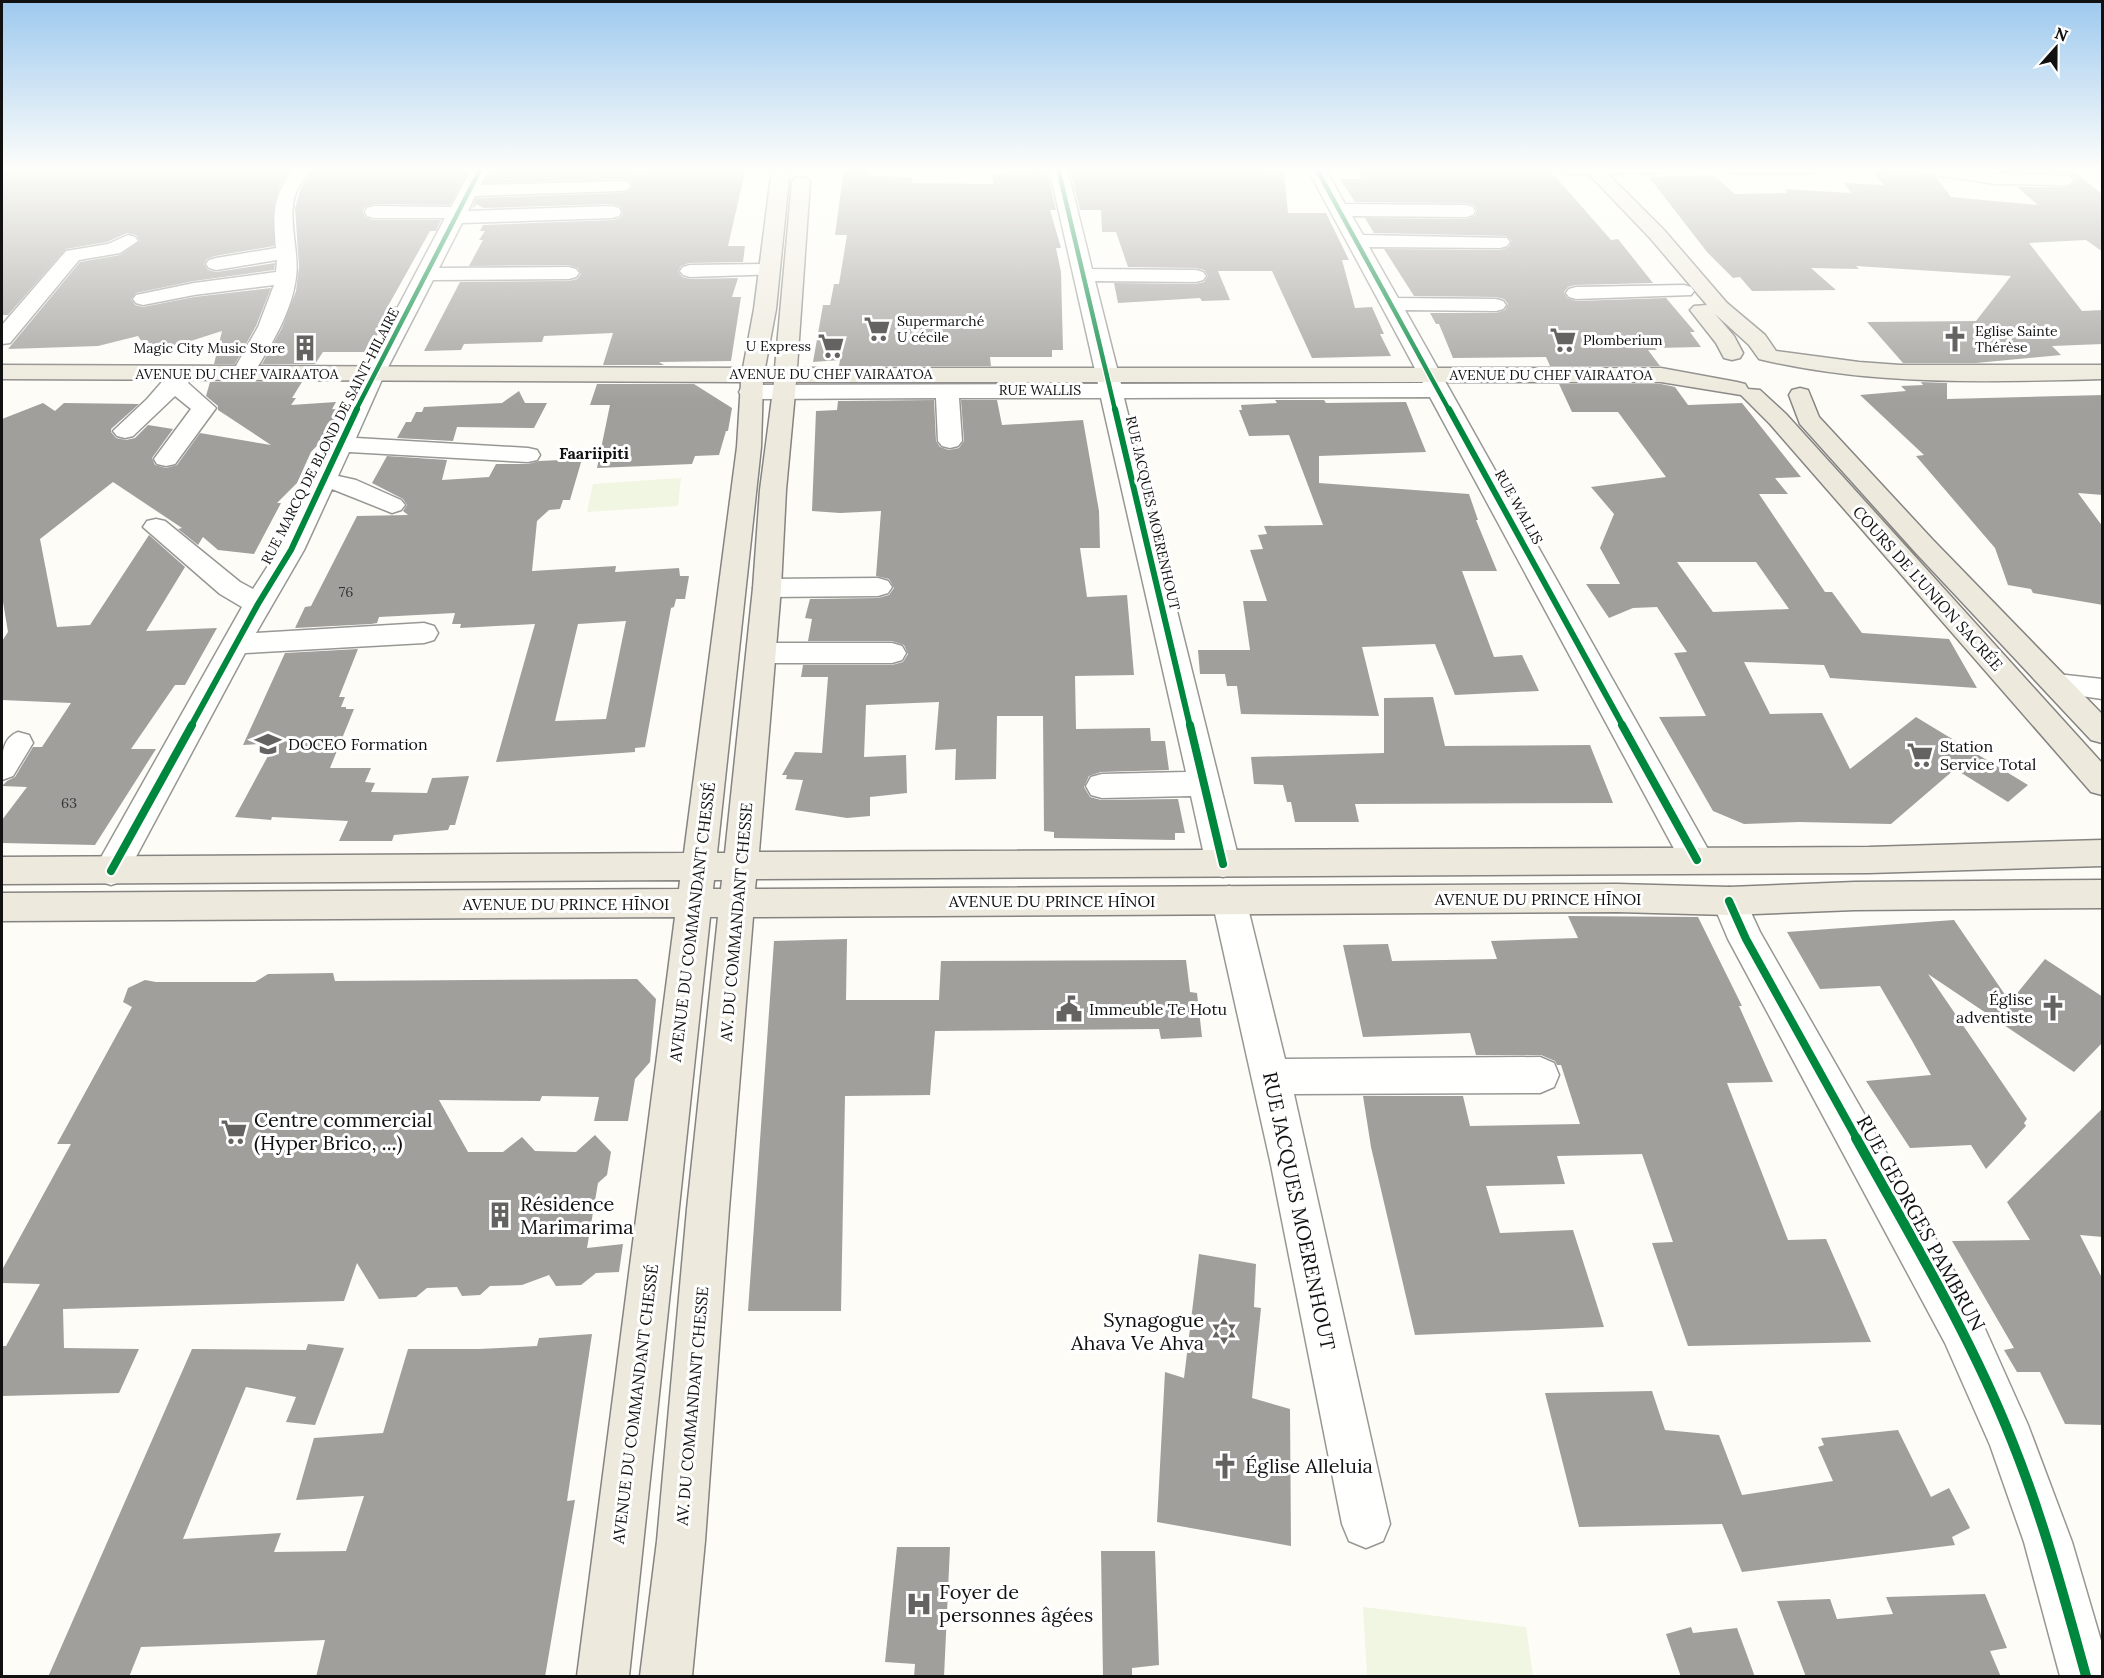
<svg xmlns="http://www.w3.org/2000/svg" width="2104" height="1678" font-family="Lora,serif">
<rect width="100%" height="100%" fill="#fdfcf7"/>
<!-- pitch -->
<path fill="#f0f6e1" d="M681 478 678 506 587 512 593 484Z
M1363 1607 1526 1627 1533 1676H1367Z"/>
<!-- building -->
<path fill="#a19f9c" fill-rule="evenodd" d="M2 168H292L280 186 274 205V246L215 256 207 259 204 264 208 270 216 272 275 263 274 270 194 281 136 293 131 299 135 305 143 307 194 297 271 288 256 326 235 364H214L222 331 150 354 138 336 98 346 8 349 80 262 120 255 140 241 136 235 127 233 107 242 66 249 8 315H2Z
M315 168H470L450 205 374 204 365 207 363 211 365 217 373 220H441L436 231H430L388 306H396L391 316 365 352H323L315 364H262L282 328 296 291 299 266 295 208 301 187Z
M492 168H630L628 172 746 168 728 246H745L743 262 689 263 681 266 678 271 682 277 690 279 738 278 732 297H741L731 361 659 362 664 365H603L613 333 544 336 542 342 464 344 461 350 424 351 460 282 569 281 577 279 581 274 578 268 569 265 469 266 483 240H479L485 231H480L483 225 612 220 620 218 623 213 620 206 612 204 483 208 477 204 472 209 476 198 621 193 629 191 632 186 629 181 621 179 485 183Z
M844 168H871L870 176 912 177V183L993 184 992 175H1006V172L1047 171 1056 210H1050L1061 248H1056L1061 272 1063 350H1052V357H990L991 366H839L840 360 813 362 823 305H830L834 284H839L847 235H835Z
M1079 168H1252L1253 171 1284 172 1288 213H1326L1349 260H1342L1355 308 1372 307 1384 334H1380L1391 356 1312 358 1272 271H1218L1230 300 1202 301 1200 298 1118 303 1114 283 1196 284 1204 282 1208 276 1204 270 1196 268 1128 267 1116 232H1102L1101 210H1080L1070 170H1080Z
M1355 168H1548L1611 240 1618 239 1653 283 1575 285 1568 287 1564 292 1567 298 1576 301 1666 298 1695 332H1690L1701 347 1655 348 1657 350H1648L1660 366H1550L1546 357 1453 358 1439 324H1436L1430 313H1496L1505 310 1508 304 1504 299 1496 297 1414 296 1384 249 1500 250 1509 247 1512 241 1507 236 1374 233 1365 218 1466 219 1475 216 1477 210 1474 205 1466 203 1355 202 1340 179H1362Z
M1995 168H2070L2103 195V252L2086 240 2029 243 2082 311 2103 310V344L2052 346 2061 355 1976 363H1903L1867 322 1976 321 2011 276 1856 266 1859 269 1811 268 1836 290 1752 291 1740 277 1733 278 1707 252 1649 177 1714 175 1735 194 1787 193 1785 189 1851 193 1844 183 1884 185 1872 171 1913 172 1936 177 1951 197 2038 205 2017 187H2064L2072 185 2075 180 2072 175 2064 173 2000 172Z
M210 382H302L292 398H296L291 405 336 402 332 409 343 410 333 429 311 452 297 483 277 503H281L254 554 218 550 203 537 198 545 178 529 182 528 113 482 40 539 57 627 90 625 149 535 185 567 146 631 217 628 185 685H175L131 749H156L95 845 2 843V820L27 787 2 786 7 781 15 777 33 747H42L71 703 2 700V641L8 632 2 596V419L43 403 55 411 64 403 139 404 111 429V432L116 438 126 440 135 438 148 425 173 429 152 458 155 465 166 468 177 465 200 433 271 445 218 410V406L206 396Z
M1921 382 1947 383V399L2103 395V495L2078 493 2103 527V605L2033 593 2031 589 2008 585 1995 548 1916 456 1924 455 1860 395 1906 391 1901 386 1923 385Z
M597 384H694L732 408 728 431H726L719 455 695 456 692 464 597 468 610 405H590Z
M1559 384H1661L1675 387 1688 405 1742 403 1801 477 1775 478 1788 494H1759L1825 592H1832L1862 633 1949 639 1977 688 1830 678 1824 665 1744 662 1770 714 1822 713 1850 769 1916 717 2028 785 2008 802 1955 769 1891 824 1799 822 1744 824 1713 811 1659 717 1706 716 1674 653 1687 652 1657 607 1633 608 1609 618 1586 584H1620L1600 548 1614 514 1591 487 1666 477 1618 412H1572ZM1677 562H1756L1789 609 1713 612Z
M519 391 525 403H547L534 428 457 427 453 441 397 438 406 422H411L416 412H422L424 407 502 403Z
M934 400 936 441 940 447 949 450 959 448 964 441 961 400H997L1002 425 1083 420 1099 511 1100 548H1080L1087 597 1127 595 1134 675 1075 676 1076 729 1150 728 1151 741H1165L1169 770 1101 772 1089 776 1084 787 1090 797 1101 800 1178 799 1185 833H1175V840L1054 838V832L1044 831 1043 716H997L996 779 955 780 956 749 935 750 939 702 866 705 864 757 906 755 907 793 870 797V816L847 818 795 810 803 780 786 779 787 775H782L795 752 822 753 828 677H801L803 665H892L903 662 908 654 904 645 892 641H808L812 619 805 618 810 599 878 598 889 595 894 588 889 579 876 576 881 511 840 513 812 511 816 411 837 410 838 401Z
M1275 400H1324L1326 403 1406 402 1426 452 1319 456V483L1469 494 1478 520H1476L1497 571H1462L1494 657 1522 655 1539 691 1455 695 1435 644 1362 647 1379 716 1241 714 1237 686H1227L1225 674H1200L1198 650H1250L1243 601H1267L1250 550 1263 549 1258 535 1267 534 1264 526 1323 525 1289 435 1249 436 1239 410H1242L1241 405 1277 403Z
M387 456 447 460 442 480 489 477 496 464H528L539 461 582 459 570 500H563L560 509 549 510 537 521 532 571 616 566 615 572 679 568 680 576H689L685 599H676L674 607 671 608 645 747 635 748V752L496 762 535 624 460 628 461 624H452L455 613 379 617 377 623 371 624 295 628 305 607 311 606 357 516 408 515 403 511 407 505 403 499 372 483ZM626 621 606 719 555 721 578 624Z
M358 649 339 697H345L341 707H346V709H354L330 768H371L365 782 375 783 371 792 427 793 432 778 469 776 455 825H450L448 830 394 835 392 841H339L348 821 272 817 271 820 235 817 275 743 243 745 285 653Z
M1433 697 1445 746 1590 745 1613 803 1355 804 1359 822H1295L1291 802H1287L1283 785 1254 784 1251 757 1384 753V698Z
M1568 916 1698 917 1742 1006H1739L1773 1082 1727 1083 1788 1240 1826 1239 1871 1342 1688 1346 1652 1243 1673 1242 1642 1154 1557 1156 1565 1184 1486 1186 1500 1233 1573 1230 1604 1327 1415 1335 1371 1147 1363 1096H1463L1470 1126 1580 1124 1561 1065H1557L1555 1061 1541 1055H1476L1470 1033 1363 1037 1343 945 1388 944 1392 961 1497 959 1491 941 1578 938Z
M1954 920 2010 1002 2045 959 2103 997V1042L2074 1072 1928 974 2027 1119 2024 1123 2026 1126 1986 1169 1971 1145 1910 1148 1866 1081 1931 1075 1912 1041 1880 986 1820 989 1787 932Z
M847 939 846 1000H939L941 961 1186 960 1190 992 1197 993 1202 1037 1161 1039 1159 1029 935 1031 930 1095 845 1096 841 1311H748L774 941Z
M333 973 335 981 637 979 656 999 650 1062 635 1079 628 1121H594L599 1097 542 1096 540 1101 439 1100 468 1152H503L522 1137 535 1151 576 1152 595 1135 611 1152 607 1175 598 1183 587 1248 623 1244 619 1272 596 1273 581 1285 556 1286 549 1275 522 1285 490 1286 480 1295 462 1296 457 1287 427 1288 416 1297 379 1299 357 1263 344 1301 63 1309 64 1348 139 1349 119 1393 2 1396V1346H6L40 1284 2 1283V1270L71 1144H57L132 1007 123 1002 128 988 145 980 156 982H255L268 974Z
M2103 1108V1237L2080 1235 2103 1280V1425L2065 1424 2040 1372H2017L2004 1350 2014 1348 1952 1241 2030 1240 2007 1202Z
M1199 1254 1256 1264 1254 1307 1261 1308 1252 1398 1290 1409 1291 1546 1157 1522 1165 1372 1184 1378Z
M592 1334 567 1501 575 1500 545 1677H316L325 1640 141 1647 129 1677H48L192 1349 306 1350 308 1344 344 1348 315 1425 286 1422 296 1397 246 1387 183 1539 281 1533 274 1552 346 1551 364 1496 296 1500 314 1438 383 1433 408 1349H479L537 1346 539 1338Z
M1652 1391 1665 1430 1719 1435 1742 1495 1833 1481 1818 1447 1824 1445 1821 1438 1898 1430 1931 1497 1949 1488 1970 1528 1952 1537 1955 1545 1742 1572 1722 1524 1579 1527 1545 1393Z
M897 1547H950L944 1677H914L915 1664 885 1662Z
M1101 1551H1155L1159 1665 1132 1668V1677H1103Z
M1985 1594 2007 1648 1990 1651 2001 1677H1806L1777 1601 1830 1599 1837 1619 1893 1614 1886 1597Z
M1691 1627 1693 1633 1737 1628 1755 1677H1681L1666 1634Z"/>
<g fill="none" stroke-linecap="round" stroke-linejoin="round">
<!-- minor casing -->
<g stroke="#979795" stroke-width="3">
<path id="minor" d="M295 168H313C309 174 303 180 299 186 284 213 300 248 296 277 292 312 272 343 254 373L251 378 243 380 235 378 232 373 258 327 274 285 194 295 143 305 136 303 133 299 136 295 194 283 276 272 277 260 216 270 209 268 206 264 209 260 216 258 276 248C273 213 272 196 295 168Z
M472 168H490L481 185 621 181 627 182 630 186 627 190 621 191 475 196 468 211 612 206 619 208 621 212 619 216 612 218 462 223 439 268 569 267 576 269 579 273 576 277 569 279 433 280 384 375 356 438 528 448 537 450 540 455 537 460 528 462 349 452 338 476 356 480 401 500 405 505 401 510 392 513 332 489 304 550 256 633 424 623 434 626 438 633 434 640 424 643 245 653 123 881 111 885 99 881 94 871 99 861 242 607 220 594 143 527 147 521 156 519 165 521 240 582 253 589 278 550 362 375 445 218H374L367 216 365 212 367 208 374 206 451 207Z
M1049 168H1067L1092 269 1196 270 1203 272 1206 276 1203 280 1196 282 1095 281 1121 384 1423 383 1307 168H1325L1345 204 1466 205 1473 207 1475 211 1473 215 1466 217 1352 216 1363 235 1507 238 1510 242 1507 246 1500 248 1369 247 1398 298 1496 299 1503 301 1506 305 1503 309 1496 311 1405 310 1709 851 1714 860 1709 869 1697 873 1685 869 1430 397 1124 398 1240 864 1235 874 1223 877 1211 874 1206 864 1191 796 1102 798 1091 795 1086 786 1091 777 1102 774 1186 772 1101 398H959L962 441 958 446 950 448 942 446 938 441 936 398 750 399 742 397 739 392 742 387 750 385 1098 384Z
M1561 168H1664L1661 172 1655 173 1569 174 1563 173Z
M1725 168H1823L1820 172 1814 173H1734L1728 172Z
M1913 168H1957L1996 174 2064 175 2070 176 2073 180 2070 184 2064 185 1996 184 1922 173 1916 172Z
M128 235 135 237 138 241 120 253 79 260 10 343 2 344V325L66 251 108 244Z
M769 264 776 266 779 270 776 274 690 277 683 275 680 271 683 267 690 265Z
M1684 285 1691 287 1694 291 1691 295 1576 299 1569 297 1566 293 1569 289 1576 287Z
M182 366 190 368 193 373 188 383 216 408 175 464 166 466 157 464 154 459 191 409 175 396 133 436 125 438 117 436 113 431 147 399 174 368Z
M878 578 888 581 892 587 888 593 878 596 767 597 757 594 753 588 757 582 767 579Z
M761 643H892L902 646 906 653 902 660 892 663H761L751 660 747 653 751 646Z
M2057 674 2102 679V699L2047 691 2042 684 2047 677Z
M18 732 29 735 33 743 13 776 2 780C2 759 0 739 18 732Z
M1229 886 1241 890 1246 900 1285 1059 1540 1057 1554 1063 1559 1075 1554 1087 1540 1093 1294 1094 1390 1524 1383 1541 1366 1548 1349 1541 1342 1524 1271 1165 1212 900 1217 890Z
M1729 887 1741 891 1760 932 1977 1311 2028 1425 2072 1542 2102 1644V1676H2060L2024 1542 2004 1485 1990 1445 1945 1343 1728 939 1712 901 1717 891Z"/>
</g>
<!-- major casing -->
<g stroke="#858482" stroke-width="3">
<path id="major" d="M772 168H790L776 309 765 368H775L792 182 795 178H807L810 182 797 368H1661L1737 382 1745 384 1748 389 1760 390 1786 414 2102 763V795L2091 792 1770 424 1741 395 1661 382H796L786 490 781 588 759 852 1869 847 2102 840V866L1869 873 756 879 755 889 1617 884 1729 887 1855 882 2102 880V908L1855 910 1729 915 1617 912 753 917 729 1209 705 1541 692 1676H640L657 1541 687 1209 718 917H710L629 1676H577L675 917 2 921V893L679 889 680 880 2 884V857L684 853 737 447 741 382 2 379V365L743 368 754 309ZM763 382H774L760 490 753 588 725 853H717L761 447ZM714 880H722L721 889H713Z
M1583 168H1602L1664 230 1727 303 1765 335 1776 351 1859 362 1900 365H2102V379C1989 382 1869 386 1759 359L1749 345 1715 314 1734 336 1743 353 1740 358 1732 360 1724 358 1716 343 1690 310 1694 306 1707 305 1650 238Z
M1800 388 1808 390 1819 417 1933 540 2102 714V743L2091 740 1915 552 1800 424 1789 395 1792 390Z"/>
</g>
<!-- minor -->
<use href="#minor" fill="#fffffe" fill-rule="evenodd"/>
<!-- major -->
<use href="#major" fill="#ede9dc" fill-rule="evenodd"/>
<!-- cycleway-far3 casing -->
<g stroke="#fff" stroke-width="7">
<path id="cycleway-far3" d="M1058 168 1115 410
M1316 168 1449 410
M356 410 481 168"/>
</g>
<!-- cycleway-far2 casing -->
<g stroke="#fff" stroke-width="9">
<path id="cycleway-far2" d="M1115 409 1190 726
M1449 409 1623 726
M191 726 258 604 291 550 357 409"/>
</g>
<!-- cycleway-far1 casing -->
<g stroke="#fff" stroke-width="12">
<path id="cycleway-far1" d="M1190 725 1223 864
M1622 725 1697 860
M111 871 192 725
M1729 901 1746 939 1857 1139"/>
</g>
<!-- cycleway casing -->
<g stroke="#fff" stroke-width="14">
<path id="cycleway" d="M1856 1138C1911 1237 1970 1335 2012 1441 2043 1518 2064 1597 2086 1676"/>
</g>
<!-- cycleway-far3 -->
<use href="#cycleway-far3" stroke="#00873e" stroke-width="4.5"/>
<!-- cycleway-far2 -->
<use href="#cycleway-far2" stroke="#00873e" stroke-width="6"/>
<!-- cycleway-far1 -->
<use href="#cycleway-far1" stroke="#00873e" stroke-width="8"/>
<!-- cycleway -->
<use href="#cycleway" stroke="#00873e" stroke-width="10"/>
</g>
<!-- sky -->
<linearGradient id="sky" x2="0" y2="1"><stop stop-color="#9dc9ee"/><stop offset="0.42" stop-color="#fefefb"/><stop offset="1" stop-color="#fefefb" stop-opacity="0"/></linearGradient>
<rect width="2104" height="403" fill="url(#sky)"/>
<!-- icons -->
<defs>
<g id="supermarket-bare" transform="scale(2.07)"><path d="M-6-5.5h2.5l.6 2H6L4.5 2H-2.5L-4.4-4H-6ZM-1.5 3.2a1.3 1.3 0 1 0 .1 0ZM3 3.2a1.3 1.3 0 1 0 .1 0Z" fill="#646362" stroke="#fff" stroke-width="2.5" paint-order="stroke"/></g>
<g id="church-bare" transform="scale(2.07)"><path d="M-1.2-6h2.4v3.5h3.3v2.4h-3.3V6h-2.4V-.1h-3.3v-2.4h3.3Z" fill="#646362" stroke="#fff" stroke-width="2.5" paint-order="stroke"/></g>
<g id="building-bare" transform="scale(2.07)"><path d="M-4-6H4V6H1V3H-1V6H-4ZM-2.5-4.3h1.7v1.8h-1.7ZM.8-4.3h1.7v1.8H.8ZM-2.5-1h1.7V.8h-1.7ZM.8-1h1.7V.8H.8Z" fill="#646362" stroke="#fff" stroke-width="2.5" paint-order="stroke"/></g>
<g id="university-bare" transform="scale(2.07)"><path d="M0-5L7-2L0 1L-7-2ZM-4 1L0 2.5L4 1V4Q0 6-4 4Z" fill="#646362" stroke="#fff" stroke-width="2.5" paint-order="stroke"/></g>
<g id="civic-bare" transform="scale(2.07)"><path d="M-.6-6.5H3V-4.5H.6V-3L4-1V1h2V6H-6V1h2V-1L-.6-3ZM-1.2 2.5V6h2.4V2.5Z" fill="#646362" stroke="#fff" stroke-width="2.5" paint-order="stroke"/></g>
<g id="synagogue-bare" transform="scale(2.07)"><path d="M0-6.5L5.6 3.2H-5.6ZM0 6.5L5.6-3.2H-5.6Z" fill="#646362" stroke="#fff" stroke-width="2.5" paint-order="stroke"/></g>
<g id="hospital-bare" transform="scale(2.07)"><path d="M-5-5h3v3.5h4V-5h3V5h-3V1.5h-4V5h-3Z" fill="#646362" stroke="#fff" stroke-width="2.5" paint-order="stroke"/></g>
</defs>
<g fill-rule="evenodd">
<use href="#supermarket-bare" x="877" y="329"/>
<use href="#church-bare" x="1955" y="339"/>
<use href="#supermarket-bare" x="1563" y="340"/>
<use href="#supermarket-bare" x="831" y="346"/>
<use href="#building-bare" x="305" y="348"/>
<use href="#university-bare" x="268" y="744"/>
<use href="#supermarket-bare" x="1920" y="755"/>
<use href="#church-bare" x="2053" y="1008"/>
<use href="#civic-bare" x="1069" y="1009"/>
<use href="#supermarket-bare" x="234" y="1132"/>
<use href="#building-bare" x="500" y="1215"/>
<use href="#synagogue-bare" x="1224" y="1331"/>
<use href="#church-bare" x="1225" y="1466"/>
<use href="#hospital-bare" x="919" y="1604"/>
</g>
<g text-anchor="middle" stroke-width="6" stroke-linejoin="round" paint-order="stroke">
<!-- far-poi labels -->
<g font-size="14" fill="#111" stroke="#fff" text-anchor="start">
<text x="897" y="326">Supermarché<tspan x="897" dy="16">U cécile</tspan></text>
<text x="1975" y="336">Eglise Sainte<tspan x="1975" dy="16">Thérèse</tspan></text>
<text x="1583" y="345">Plomberium</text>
<text x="811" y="351" text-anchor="end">U Express</text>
<text x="285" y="353" text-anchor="end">Magic City Music Store</text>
</g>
<!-- far-street labels -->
<g font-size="14" fill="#111" stroke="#fff">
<text x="237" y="379">AVENUE DU CHEF VAIRAATOA</text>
<text x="831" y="379">AVENUE DU CHEF VAIRAATOA</text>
<text x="1551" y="380">AVENUE DU CHEF VAIRAATOA</text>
<text x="1040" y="395">RUE WALLIS</text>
<text transform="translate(330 436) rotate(-63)" y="5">RUE MARCQ DE BLOND DE SAINT-HILAIRE</text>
<text transform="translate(1519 507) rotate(61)" y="5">RUE WALLIS</text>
<text transform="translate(1153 513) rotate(77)" y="5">RUE JACQUES MOERENHOUT</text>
</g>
<!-- number labels -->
<g font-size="14" fill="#353434">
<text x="346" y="597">76</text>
<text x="69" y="808">63</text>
</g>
<!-- far-quarter labels -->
<g font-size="16" font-weight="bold" fill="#111" stroke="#fff">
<text x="594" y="459">Faariipiti</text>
</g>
<!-- street labels -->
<g font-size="16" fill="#111" stroke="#fff">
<text transform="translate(1928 588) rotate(48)" y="6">COURS DE L'UNION SACRÉE</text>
<text x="1538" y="905">AVENUE DU PRINCE HĪNOI</text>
<text x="1052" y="907">AVENUE DU PRINCE HĪNOI</text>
<text x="566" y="910">AVENUE DU PRINCE HĪNOI</text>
<text transform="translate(692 922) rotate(-83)" y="6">AVENUE DU COMMANDANT CHESSÉ</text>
<text transform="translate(736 922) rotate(-85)" y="6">AV. DU COMMANDANT CHESSE</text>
<text transform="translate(635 1404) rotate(-83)" y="6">AVENUE DU COMMANDANT CHESSÉ</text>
<text transform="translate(692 1406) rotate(-85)" y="6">AV. DU COMMANDANT CHESSE</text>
</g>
<!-- poi labels -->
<g font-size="16" fill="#111" stroke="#fff" text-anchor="start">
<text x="288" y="750">DOCEO Formation</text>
<text x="1940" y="752">Station<tspan x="1940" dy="18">Service Total</tspan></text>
<text x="2033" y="1005" text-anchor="end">Église<tspan x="2033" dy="18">adventiste</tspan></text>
<text x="1089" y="1015">Immeuble Te Hotu</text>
</g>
<!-- near-poi labels -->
<g font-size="20" fill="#111" stroke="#fff" text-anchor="start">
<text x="254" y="1127">Centre commercial<tspan x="254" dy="23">(Hyper Brico, ...)</tspan></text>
<text x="520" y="1211">Résidence<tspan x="520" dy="23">Marimarima</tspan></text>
<text x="1204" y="1327" text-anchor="end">Synagogue<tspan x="1204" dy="23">Ahava Ve Ahva</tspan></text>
<text x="1245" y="1473">Église Alleluia</text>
<text x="939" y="1599">Foyer de<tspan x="939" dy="23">personnes âgées</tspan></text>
</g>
<!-- near-street labels -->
<g font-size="20" fill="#111" stroke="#fff">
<text transform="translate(1299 1211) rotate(78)" y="7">RUE JACQUES MOERENHOUT</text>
<text transform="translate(1921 1223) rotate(61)" y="7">RUE GEORGES PAMBRUN</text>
</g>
</g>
<!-- border -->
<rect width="2104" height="1678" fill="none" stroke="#111111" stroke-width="6"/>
<!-- north arrow -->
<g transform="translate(2056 48) rotate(21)" stroke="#ffffff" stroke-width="4.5" paint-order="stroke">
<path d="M0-4.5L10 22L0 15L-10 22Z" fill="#111111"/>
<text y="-9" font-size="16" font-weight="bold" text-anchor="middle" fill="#111111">N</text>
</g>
</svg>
